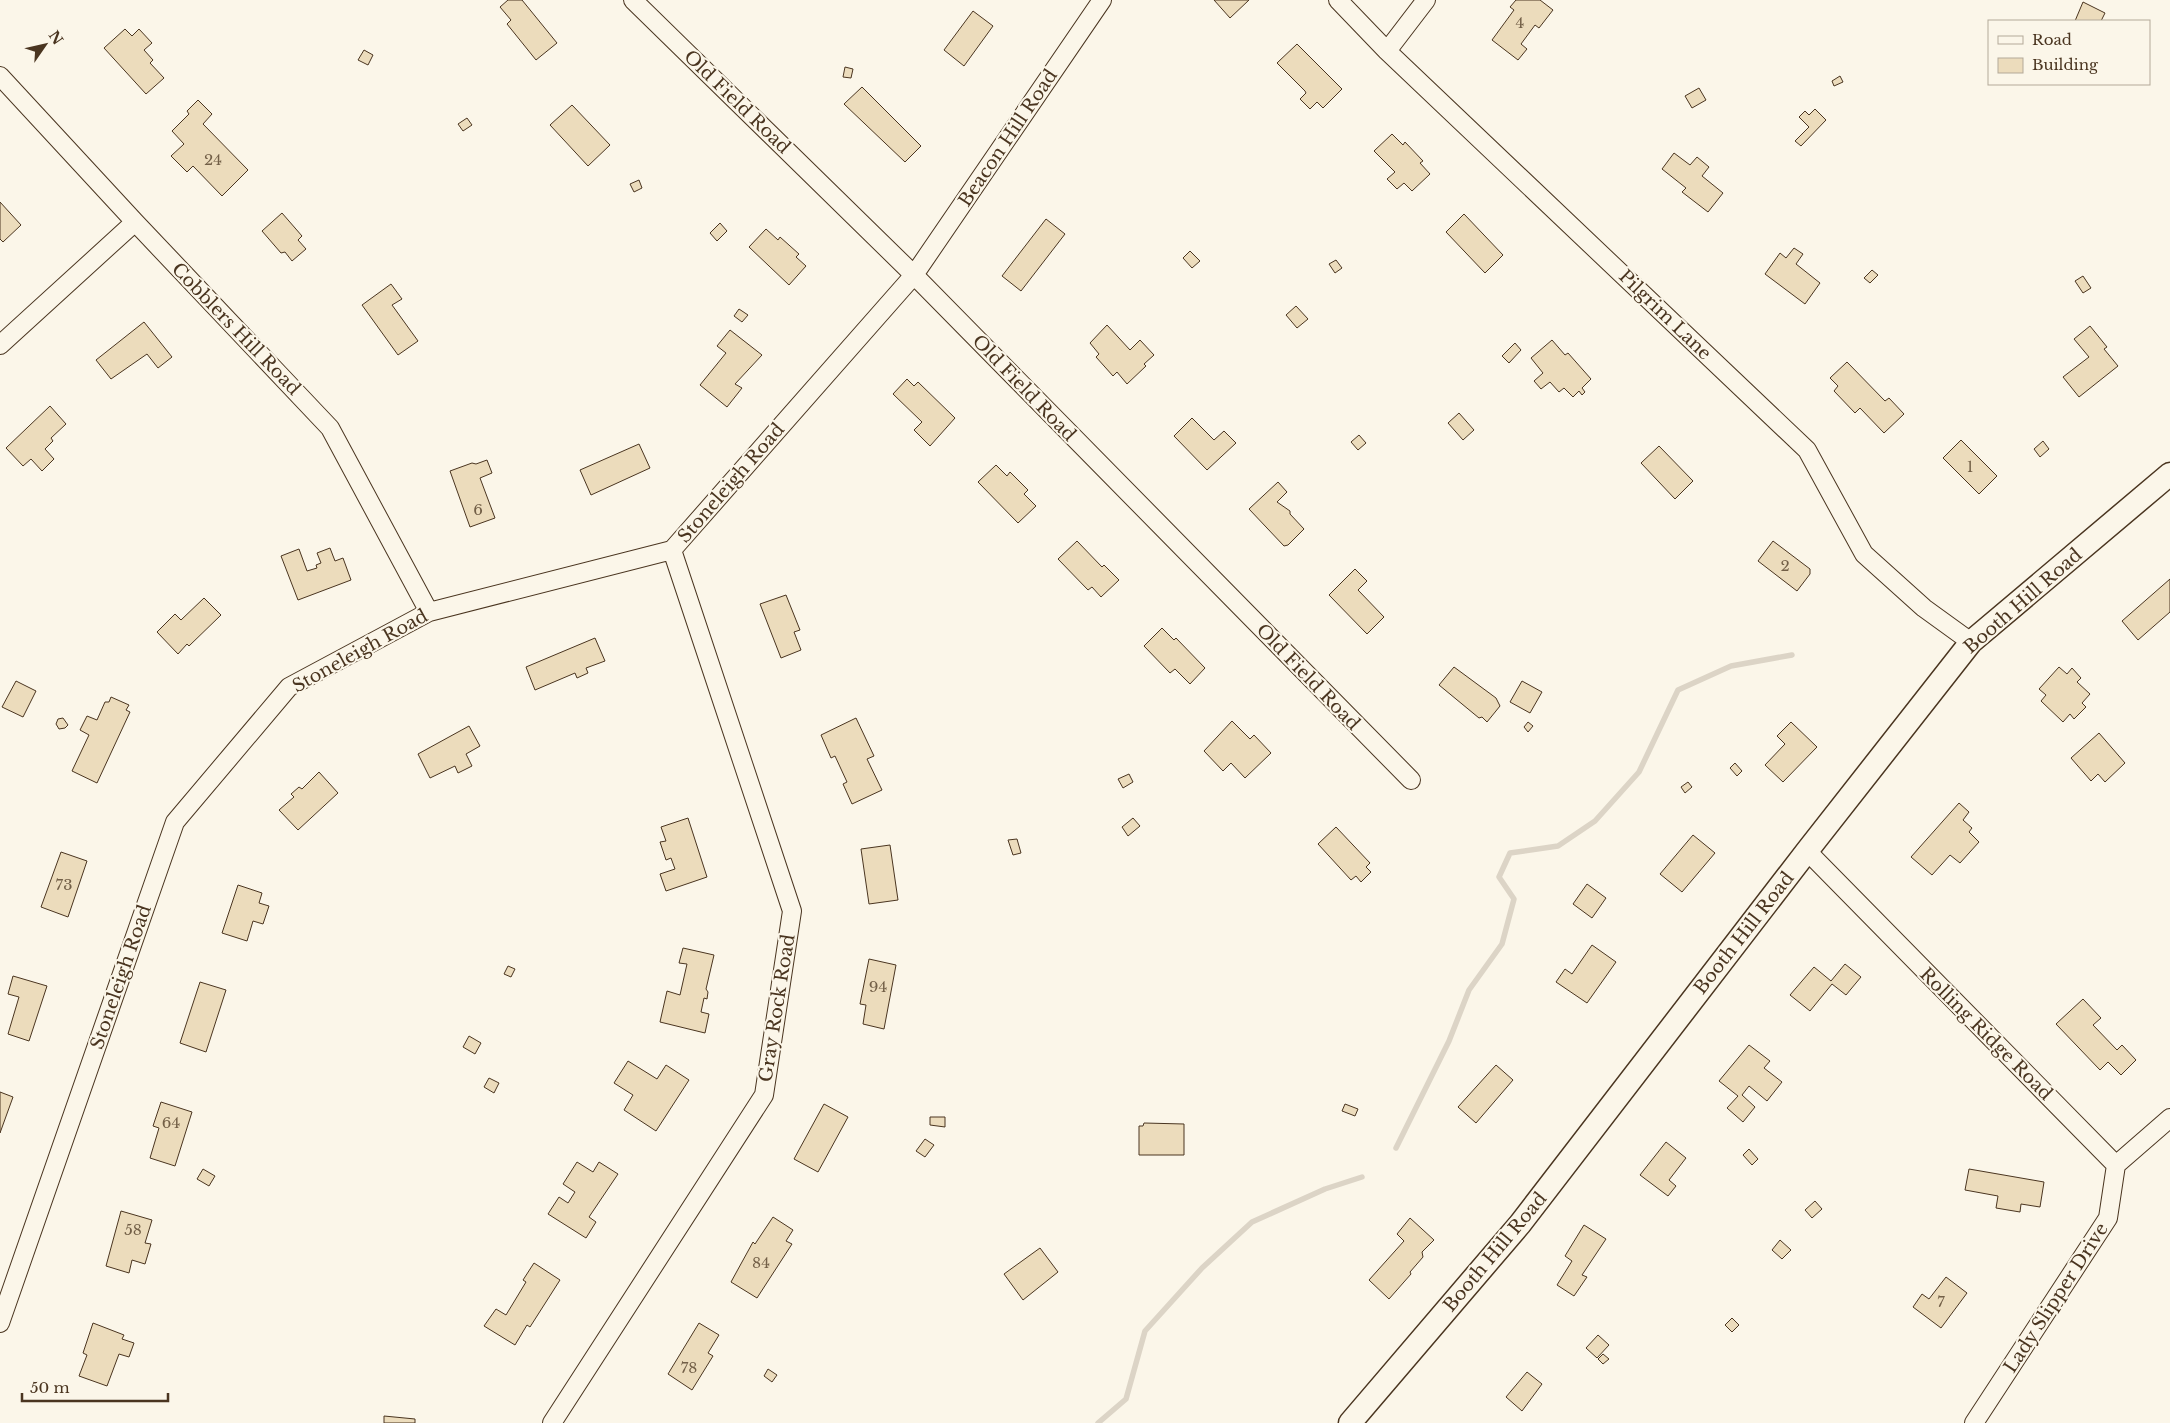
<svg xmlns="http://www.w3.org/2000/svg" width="2170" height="1423" font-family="'Libre Baskerville',serif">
<rect width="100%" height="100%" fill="#fbf6e9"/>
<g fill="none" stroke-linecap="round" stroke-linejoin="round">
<!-- stream -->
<path stroke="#dcd4c6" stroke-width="5.5" d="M1396 1148 1449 1041 1469 990 1502 944 1514 899 1499 877 1510 853 1558 846 1595 821 1639 772 1678 690 1731 666 1792 655
M1098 1423 1126 1399 1145 1331 1202 1268 1252 1222 1325 1189 1362 1177"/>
</g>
<!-- building -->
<path fill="#ecdcbc" stroke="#4a3520" d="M508 0H522L557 43 536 60 507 24 511 20 500 7Z
M1214 0H1249L1230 18Z
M1516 0H1540L1553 10 1539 28 1535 25 1521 44 1527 49 1518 60 1492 40 1514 10 1510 7Z
M2083 2 2105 13 2101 21H2075Z
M973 11 993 26 964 66 944 50Z
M125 29 132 36 139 29 152 43 144 50 153 60 150 63 164 78 146 94 104 48Z
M1297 44 1342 89 1323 108 1317 102 1310 109 1300 99 1306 93 1305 91 1277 63Z
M364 50 373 55 368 65 358 60Z
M845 67 853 69 851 78 843 77Z
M1840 76 1843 82 1834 86 1832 81Z
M862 87 921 146 905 162 844 104Z
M1699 88 1706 100 1692 108 1685 96Z
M198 100 212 114 203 124 248 170 222 196 193 166 187 172 171 156 184 144 172 131 189 114 187 111Z
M572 105 610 145 588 166 550 125Z
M1815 109 1826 120 1801 146 1795 141 1809 127 1799 117 1805 111 1809 115Z
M467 118 472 125 463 131 458 124Z
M1392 134 1403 145 1405 142 1423 161 1420 163 1430 174 1412 191 1404 183 1397 189 1387 179 1395 172 1374 151Z
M1674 153 1690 165 1697 157 1709 167 1702 176 1723 193 1708 212 1682 192 1686 188 1662 169Z
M639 180 642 188 634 192 630 184Z
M0 202 21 225 3 242 0 239Z
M282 213 302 236 298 240 306 249 292 261 285 252 281 253 262 231Z
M1464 214 1503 255 1485 273 1446 232Z
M1046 219 1065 234 1021 291 1002 276Z
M720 223 727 231 717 241 710 233Z
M766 229 778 240 780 237 799 254 796 257 806 266 789 285 749 247Z
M1794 248 1803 254 1796 264 1820 283 1805 304 1765 274 1780 253 1786 258Z
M1190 251 1200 261 1192 268 1183 258Z
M1336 260 1342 268 1335 273 1329 264Z
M1872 270 1878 275 1870 283 1864 278Z
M2083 276 2091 288 2083 293 2075 281Z
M391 284 402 299 392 305 418 341 398 355 362 305Z
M1296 306 1308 319 1297 328 1286 315Z
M739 309 748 315 742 322 734 316Z
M144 322 172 357 158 368 147 354 111 379 96 360Z
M1107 325 1130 350 1140 340 1154 355 1144 364 1146 366 1127 384 1117 372 1113 376 1096 357 1099 354 1090 343Z
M2090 326 2107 347 2104 349 2118 366 2079 397 2063 377 2089 357 2074 339Z
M730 330 762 355 735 384 742 388 727 407 700 385 726 353 717 346Z
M1552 340 1565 355 1568 353 1591 379 1582 388 1585 392 1582 395 1579 391 1573 397 1564 388 1559 392 1550 382 1541 389 1534 381 1543 373 1531 358Z
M1515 343 1521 350 1509 363 1502 356Z
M1847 362 1885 401 1889 398 1904 414 1884 433 1860 408 1855 413 1834 391 1838 386 1830 378Z
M907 379 914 386 918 382 955 418 930 446 914 430 922 422 893 394Z
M50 406 66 424 51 438 53 441 45 449 54 459 42 471 31 459 23 466 6 448Z
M1459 413 1474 430 1463 440 1448 423Z
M1192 418 1214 440 1224 431 1236 443 1207 470 1174 436Z
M1359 435 1366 443 1358 450 1351 442Z
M1961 440 1997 476 1979 494 1943 458Z
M2043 441 2049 449 2040 457 2034 449Z
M639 444 650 468 591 495 580 470Z
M1659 446 1693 481 1675 499 1641 463Z
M487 460 492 473 480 478 495 518 470 527 450 471 472 463 476 464Z
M996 465 1007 476 1010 472 1028 490 1024 494 1036 506 1018 523 978 482Z
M1278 482 1287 492 1277 502 1290 511V514L1304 529 1288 545 1284 546 1249 509Z
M1077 541 1102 567 1104 565 1119 580 1101 597 1092 587 1088 590 1058 559Z
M1773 541 1810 569V574L1797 591 1758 561Z
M330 548 335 561 343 558 351 580 298 600 281 556 299 549 307 571 317 568 316 565 321 563 317 553Z
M1355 569 1367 581 1358 590 1384 617 1367 634 1329 595Z
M2170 579V612L2138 640 2122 621Z
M786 595 800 630 794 632 801 650 781 658 760 604Z
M204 598 221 615 189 646 187 644 178 654 157 632 175 614 181 620Z
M1162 628 1174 640 1176 638 1205 668 1190 684 1175 669 1170 673 1144 646Z
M595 638 605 661 586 668 588 673 577 678 575 673 535 690 526 667Z
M1454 667 1496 698 1500 706 1487 722 1482 717 1479 718 1439 685Z
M2059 667 2067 674 2072 668 2081 678 2077 682 2090 694 2082 703 2086 707 2074 719 2070 714 2063 722 2041 701 2046 695 2039 689Z
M16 681 36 691 23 717 2 707Z
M1522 681 1542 692 1530 713 1510 702Z
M111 697 129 705 126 710 130 712 97 783 72 771 89 735 80 730 87 716 97 720 105 702H109Z
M63 718 68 725 65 728 59 729 56 724 58 719Z
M856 718 874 756 867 759 882 790 852 804 843 784 847 782 835 756 831 758 821 735Z
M1232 721 1250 739 1254 735 1271 753 1245 778 1231 763 1223 771 1204 751Z
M1528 722 1533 726 1528 732 1524 727Z
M1791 722 1817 747 1783 782 1765 765 1785 744 1777 736Z
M469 726 480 746 466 754 472 766 458 773 455 766 430 778 418 754Z
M2099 733 2125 763 2105 782 2098 774 2091 781 2071 758Z
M1735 763 1742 771 1737 776 1730 768Z
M319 772 338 793 298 830 279 810 294 797 291 794 299 787 302 789Z
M1129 774 1133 782 1123 788 1118 779Z
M1688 782 1692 787 1685 793 1681 787Z
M1959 803 1969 812 1963 820 1972 828 1969 832 1979 842 1960 863 1950 855 1932 875 1911 857Z
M688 818 707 877 666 891 660 874 675 869 671 858 666 860 660 842 666 841 661 827Z
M1133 818 1140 826 1128 836 1122 827Z
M1336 827 1370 863 1366 867 1371 872 1361 882 1356 876 1351 880 1318 844Z
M1693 835 1715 853 1682 892 1660 874Z
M1017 839 1021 853 1013 855 1008 840Z
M890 845 898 900 869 904 861 849Z
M61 852 87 861 68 917 41 907Z
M1587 884 1606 898 1592 918 1573 904Z
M238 885 262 893 259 903 269 906 263 924 253 921 247 941 222 933Z
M1592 945 1616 962 1587 1003 1556 982 1565 969 1572 974Z
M683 948 714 955 706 989 708 992 707 999 704 998 701 1012 709 1014 705 1033 660 1022 667 991 680 995 687 964 679 963Z
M869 959 896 965 884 1029 863 1024 866 1005 860 1004Z
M1845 964 1861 977 1846 995 1832 984 1810 1011 1790 995 1814 967 1831 981Z
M508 966 515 969 511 977 504 974Z
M13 976 47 986 29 1041 8 1034 19 997 8 994Z
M200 982 226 990 206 1052 180 1043Z
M2083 999 2101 1018 2093 1025 2117 1050 2122 1045 2136 1060 2121 1075 2108 1062 2100 1070 2056 1024Z
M469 1036 481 1043 475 1054 463 1047Z
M1749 1045 1770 1061 1764 1068 1782 1082 1767 1101 1749 1086 1742 1095 1755 1107 1743 1122 1727 1108 1738 1096 1719 1081Z
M628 1061 657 1079 666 1065 689 1080 656 1131 624 1110 633 1095 614 1083Z
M1496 1065 1513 1080 1476 1123 1458 1107Z
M489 1078 499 1083 494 1093 484 1087Z
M0 1092 13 1097 0 1133Z
M161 1102 192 1112 175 1166 150 1158 159 1128 153 1126Z
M824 1104 848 1117 818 1172 794 1159Z
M1345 1104 1358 1109 1355 1116 1342 1111Z
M930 1117H945V1127L930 1125Z
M1144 1123 1184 1124V1155H1139V1126H1143Z
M925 1139 934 1145 925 1157 916 1151Z
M1666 1142 1686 1158 1669 1180 1676 1186 1668 1196 1640 1175Z
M1749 1149 1758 1159 1752 1165 1743 1155Z
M577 1162 593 1172 599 1162 618 1174 589 1217 596 1222 586 1238 548 1214 559 1197 568 1203 575 1192 563 1184Z
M203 1169 215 1176 209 1186 197 1179Z
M1969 1169 2044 1182 2040 1207 2021 1204 2020 1212 1996 1208 1998 1196 1965 1190Z
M1815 1201 1822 1209 1812 1218 1805 1210Z
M121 1211 152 1220 145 1243 151 1244 145 1264 132 1260 129 1273 106 1266Z
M773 1217 793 1230 786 1241 792 1244 757 1298 731 1282 753 1242 755 1244Z
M1410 1218 1434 1240 1422 1252 1423 1257 1410 1272 1411 1274 1389 1299 1369 1280 1404 1241 1397 1234Z
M1584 1225 1606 1239 1582 1275 1587 1277 1574 1296 1557 1285 1572 1261 1565 1256Z
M1780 1240 1791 1250 1782 1259 1772 1250Z
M1040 1248 1058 1272 1023 1300 1004 1274Z
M534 1263 560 1280 530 1327 527 1325 515 1345 484 1326 496 1309 506 1315 526 1282 523 1280Z
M1946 1277 1967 1293 1941 1328 1913 1307 1922 1294 1929 1299Z
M1732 1318 1739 1325 1732 1332 1725 1325Z
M93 1323 124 1335 122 1339 134 1343 129 1357 119 1354 107 1386 79 1376 87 1355 83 1353Z
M699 1323 719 1335 708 1353 713 1356 692 1390 668 1374Z
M1598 1335 1609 1345 1597 1358 1586 1348Z
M1603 1354 1609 1359 1603 1364 1598 1359Z
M768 1369 777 1375 772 1382 764 1376Z
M1527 1372 1542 1384 1522 1411 1506 1397Z
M384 1416 415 1419V1423H384Z"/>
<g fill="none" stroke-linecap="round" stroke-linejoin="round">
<!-- minor casing -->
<g stroke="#4a3520" stroke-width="20">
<path id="minor" d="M633 0 914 275 1411 780
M1338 0 1387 51 1807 450 1864 554 1924 608 1971 642
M1387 51 1426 0
M0 76 135 222 330 428 429 612
M0 345 135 222
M1807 851 2116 1165 2170 1118
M0 1323 175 822 289 687 429 612 672 550 914 275 1102 0
M552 1423 764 1095 792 911 672 550
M1974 1423 2108 1218 2116 1165"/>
</g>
<!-- tertiary casing -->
<g stroke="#4a3520" stroke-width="25">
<path id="tertiary" d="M1350 1423 1520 1224 1807 851 1971 642 2170 474"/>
</g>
<!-- minor -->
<use href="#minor" stroke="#fbf6e9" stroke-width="18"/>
<!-- tertiary -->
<use href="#tertiary" stroke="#fbf6e9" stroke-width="22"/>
</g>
<g text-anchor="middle" stroke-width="4" stroke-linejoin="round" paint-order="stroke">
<!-- number labels -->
<g font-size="15" fill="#725f47">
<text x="1520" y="28">4</text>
<text x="213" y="165">24</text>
<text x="1970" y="472">1</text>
<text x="478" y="515">6</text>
<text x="1785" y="571">2</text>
<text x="64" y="890">73</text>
<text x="878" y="992">94</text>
<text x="171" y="1128">64</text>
<text x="133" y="1235">58</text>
<text x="761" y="1268">84</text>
<text x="1941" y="1307">7</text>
<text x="689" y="1373">78</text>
</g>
<!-- street labels -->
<g font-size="18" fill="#4a3520" stroke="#fbf6e9">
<text transform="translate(737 102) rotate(44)" y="6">Old Field Road</text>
<text transform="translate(1008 138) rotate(-56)" y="6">Beacon Hill Road</text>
<text transform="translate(1665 315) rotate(44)" y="6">Pilgrim Lane</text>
<text transform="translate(236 329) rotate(46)" y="6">Cobblers Hill Road</text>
<text transform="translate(1024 388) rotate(46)" y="6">Old Field Road</text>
<text transform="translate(731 483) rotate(-49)" y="6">Stoneleigh Road</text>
<text transform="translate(2023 601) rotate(-41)" y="6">Booth Hill Road</text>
<text transform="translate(360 651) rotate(-29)" y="6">Stoneleigh Road</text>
<text transform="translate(1308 677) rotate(46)" y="6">Old Field Road</text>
<text transform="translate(1744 933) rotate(-52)" y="6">Booth Hill Road</text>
<text transform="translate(121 977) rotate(-71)" y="6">Stoneleigh Road</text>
<text transform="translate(777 1008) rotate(-81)" y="6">Gray Rock Road</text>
<text transform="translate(1986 1034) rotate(45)" y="6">Rolling Ridge Road</text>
<text transform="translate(1495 1252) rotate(-50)" y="6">Booth Hill Road</text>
<text transform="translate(2056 1298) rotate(-57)" y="6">Lady Slipper Drive</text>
</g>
</g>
<!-- legend -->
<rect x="1988" y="20" width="162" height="65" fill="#fbf6e9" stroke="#b4a999"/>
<rect x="1998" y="36" width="25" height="8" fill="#fbf6e9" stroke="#b4a999"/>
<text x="2032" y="45" font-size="15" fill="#4a3520">Road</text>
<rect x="1998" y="58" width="25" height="15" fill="#ecdcbc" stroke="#b4a999"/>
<text x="2032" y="70" font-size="15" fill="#4a3520">Building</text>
<!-- north arrow -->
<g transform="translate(45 45) rotate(56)" stroke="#fbf6e9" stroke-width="4" paint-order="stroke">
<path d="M0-4L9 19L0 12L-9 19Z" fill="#4a3520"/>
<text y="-8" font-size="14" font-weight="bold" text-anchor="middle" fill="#4a3520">N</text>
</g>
<!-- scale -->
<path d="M22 1393v8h146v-8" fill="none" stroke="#4a3520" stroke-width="2.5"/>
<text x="30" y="1393" font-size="15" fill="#4a3520" stroke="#fbf6e9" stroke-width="4" paint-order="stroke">50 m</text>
</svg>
